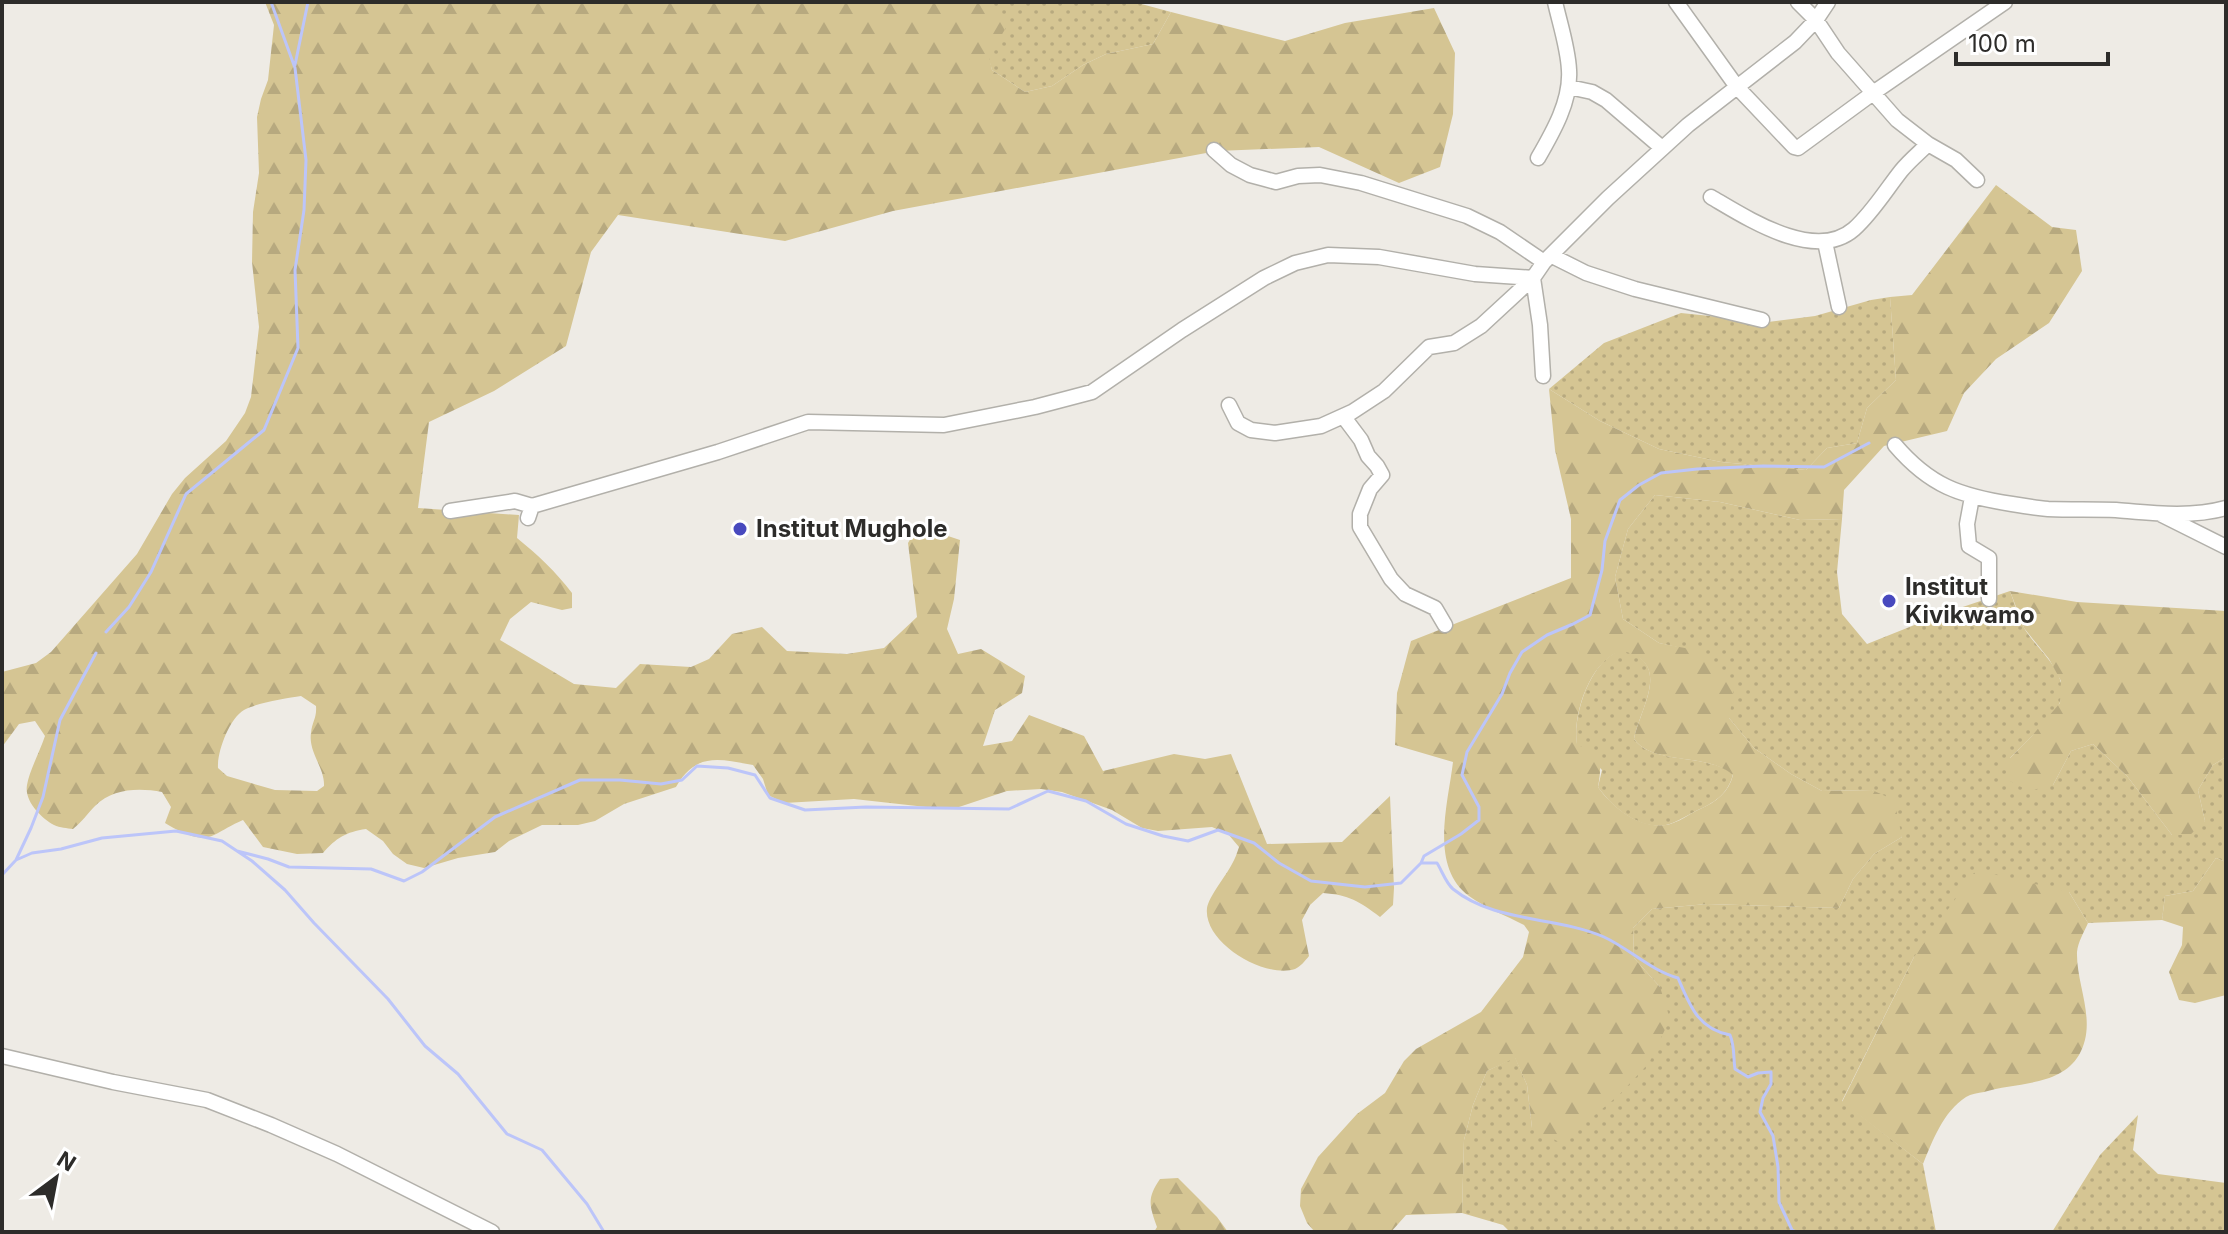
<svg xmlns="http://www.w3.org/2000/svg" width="2228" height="1234" font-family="Inter,sans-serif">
<defs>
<pattern id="grass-dots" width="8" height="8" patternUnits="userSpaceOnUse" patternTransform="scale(2)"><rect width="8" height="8" fill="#d5c593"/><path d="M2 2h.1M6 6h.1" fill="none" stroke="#b7a97f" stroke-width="1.8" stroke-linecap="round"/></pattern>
<pattern id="forest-firs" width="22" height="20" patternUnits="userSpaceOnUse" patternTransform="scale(2)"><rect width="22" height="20" fill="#d5c593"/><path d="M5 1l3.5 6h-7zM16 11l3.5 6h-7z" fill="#b7a97f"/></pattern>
</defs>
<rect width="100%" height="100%" fill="#eeebe5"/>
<!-- grass -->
<path fill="url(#grass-dots)" d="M986 2H1134L1171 12 1153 44 1106 54 1083 65 1052 86 1025 92 992 70 988 56Z
M1890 297 1896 380 1867 408 1857 443 1827 448 1806 470 1721 462 1659 449 1600 421 1549 389 1604 343 1681 313 1768 322 1815 316 1871 300Z
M1655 495 1720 502 1800 520 1842 519 1837 572 1842 614 1867 644 1942 614 2010 591C2014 602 2018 615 2023 626 2035 649 2071 672 2060 702 2056 714 2020 748 2010 758L2053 785 2071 751 2093 744 2127 776 2172 835 2205 821 2198 790 2213 765 2226 757V862L2216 858 2193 891 2165 896 2162 920 2088 923 2069 892 1914 957 1842 1101 1923 1164 1936 1232H1510L1503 1225 1462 1213 1464 1140 1473 1105 1487 1071 1515 1057 1527 1085 1532 1128 1660 987 1634 958 1633 928 1652 909 1707 904 1839 908 1853 879 1874 854 1902 837 1872 790 1822 791 1791 774 1754 748 1729 718 1695 651 1659 643 1623 619 1615 577 1628 529Z
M1623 650C1673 663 1640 708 1634 739 1652 765 1707 753 1733 774 1729 792 1716 802 1700 809 1689 814 1678 822 1666 825 1639 830 1612 807 1598 787L1602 770 1577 745C1572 716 1591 657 1623 650Z
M2138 1115 2133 1150 2158 1174 2226 1183V1232H2052L2100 1155Z"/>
<!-- forest -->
<path fill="url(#forest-firs)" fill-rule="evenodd" d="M265 2H986L1007 26 989 56 992 70 1025 92 1052 86 1083 65 1106 54 1153 44 1171 12 1285 41 1345 23 1434 8 1455 53 1453 114 1440 167 1399 183 1319 147 1217 151 893 211 785 241 618 215 591 252 566 346 494 391 429 422 418 508 519 515 517 538C538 555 556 572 572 593V608L562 610 531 602 510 619 500 640 574 684 616 688 640 664 691 667 709 659 732 634 762 627 787 651 847 654 884 648 917 617 908 543 918 526 960 540 954 599 947 629 958 654 981 649 1025 676 1022 693 995 710 983 746 1012 741 1029 715 1084 736 1103 771 1174 754 1205 759 1231 754 1267 844 1342 842 1390 796 1394 888 1393 905 1380 917C1359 901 1349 895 1323 893L1310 905 1302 920 1309 956C1305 961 1300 967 1295 969 1265 979 1203 943 1207 908 1209 896 1226 876 1232 864 1235 859 1237 853 1239 847L1228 834 1212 827 1158 831 1142 828 1112 810 1062 792 1041 789 1007 791 959 807H926L854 799 784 803 768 795 763 779 753 765C719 759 696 752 676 787L624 804 595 821 578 825H542L509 841 495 852 458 858 424 868 407 864 393 854 383 841 366 829C346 832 336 838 323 853L297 854 263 847 243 820C231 825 224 830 214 835 198 843 179 831 165 823L171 807 162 792C139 788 113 788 95 806 87 814 82 822 73 829 67 828 60 828 54 825 41 818 24 801 27 785 29 772 40 751 45 736L35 721 19 724 2 747V672L36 663 51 652 137 554 172 494 185 478 226 441 245 413 251 397 259 327 252 262 253 212 259 173 257 117 261 99 268 80 274 25ZM301 696 316 706C317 718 312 722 311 733 308 752 325 768 324 786L317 791 275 790 227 776 218 768C217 752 229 719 244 710 256 703 287 698 301 696Z
M1996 185 2052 227 2076 230 2082 271 2049 323 1996 359 1964 393 1947 431 1884 446 1844 490 1842 519 1800 520 1720 502 1655 495 1628 529 1615 577 1623 619 1659 643 1695 650 1735 684 1729 718 1754 748 1791 774 1822 791 1872 790 1894 800 1902 837 1874 854 1853 879 1839 908 1707 904 1652 909 1633 928 1634 958 1660 987 1670 1019 1649 1063 1619 1095 1561 1143 1532 1128 1527 1085 1515 1058 1487 1071 1473 1105 1464 1140 1462 1213 1406 1215 1391 1232H1315L1307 1223 1300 1206 1301 1189 1318 1157 1357 1114 1385 1093 1404 1061 1416 1049 1481 1012 1523 957 1529 932 1524 925C1507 916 1485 908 1469 896 1429 866 1448 804 1453 762L1395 745 1397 693 1411 641 1571 578V519L1555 450 1549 389 1600 421 1659 449 1721 462 1806 470 1827 448 1857 443 1867 408 1896 380 1890 297 1912 295ZM1623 651C1673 663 1640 708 1634 739 1653 766 1707 752 1733 775 1729 792 1716 802 1700 809 1689 814 1678 823 1666 825 1639 829 1612 807 1598 787 1603 759 1600 758 1577 744 1572 715 1591 657 1623 651Z
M2010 591 2077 602 2226 611V757L2213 765 2198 790 2205 821 2190 835H2172L2127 776 2093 744 2071 751 2053 785 2029 791 2006 779 2010 758 2031 737 2060 703 2061 681 2049 659 2024 628Z
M2216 858 2226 862V995L2195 1003 2179 1000 2169 972 2182 945 2183 927 2162 920 2165 896 2193 891Z
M1976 870 2069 892 2088 923C2084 932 2078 942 2077 952 2076 986 2098 1022 2079 1055 2060 1087 2015 1082 1984 1092 1978 1093 1971 1094 1966 1097 1943 1112 1933 1140 1923 1164L1842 1102 1914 957Z
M1178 1178 1217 1217 1228 1232H1154L1157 1227C1149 1205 1147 1198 1160 1179Z"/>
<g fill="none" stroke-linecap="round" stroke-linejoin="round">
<!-- stream -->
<path stroke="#bcc5f9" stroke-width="3" d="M295 65 308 2
M106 632 129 607 151 572 186 494 264 430 298 348 295 270 304 210 306 160 295 68 271 2
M237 851 268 859 289 867 371 869 404 881 422 872 495 817 580 780H620L661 784 682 780 697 766 728 768 755 775 770 798 805 810 866 807 1009 809 1048 791 1086 801 1126 824 1163 836 1188 841 1218 830 1254 843 1279 863 1311 881 1365 887 1401 883 1421 863H1437C1442 871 1446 883 1453 889 1495 923 1556 916 1604 937 1630 949 1650 970 1678 978 1690 1006 1698 1029 1730 1035 1735 1047 1733 1056 1735 1069L1748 1077 1758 1073 1771 1072V1084L1763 1098 1760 1112 1773 1136 1778 1167 1779 1202 1792 1230 1796 1232
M16 860 32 853 61 849 102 838 176 831 222 841 252 861 285 890 314 923 388 999 425 1046 458 1074 507 1134 542 1150 587 1204 604 1232
M1421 863 1424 856 1461 834 1479 820V807L1462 775 1467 752 1502 694 1510 673 1522 652 1547 635 1573 624 1590 615 1602 570 1605 541 1620 500 1639 485 1661 473 1697 469 1763 466 1824 467 1869 443
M2 875 16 860 31 828 43 797 60 720 96 653"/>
<!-- minor casing -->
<g stroke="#b2b0aa" stroke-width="17">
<path id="minor" d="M1676 2 1737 87 1794 147 1798 148 1873 93 2005 2
M1798 2 1816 20 1838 53 1897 120 1928 144 1956 160 1977 180
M1569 87 1592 92 1606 100 1662 148
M1214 150 1231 165 1250 175 1265 179 1276 182 1298 176 1320 175 1361 183 1467 216 1500 232 1544 262
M1538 158C1553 132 1571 101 1569 70 1568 48 1560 24 1555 2
M1711 197C1747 218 1815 263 1854 229 1872 213 1886 190 1901 171 1909 161 1919 153 1928 144
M1825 242 1839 307
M1552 256 1586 273 1635 289 1762 320
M1229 405 1238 423 1251 430 1275 433 1321 426 1352 412 1384 391 1429 347 1454 343 1481 326 1533 278 1544 262 1608 198 1688 125 1795 42 1816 20 1828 2
M1343 416 1361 440 1368 456 1377 466 1382 475 1370 489 1360 514V527L1391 579 1405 594 1435 608 1445 625
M1895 445C1930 486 1960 496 2012 504 2024 506 2036 508 2048 509 2071 510 2094 509 2116 510 2152 513 2190 518 2226 508
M1972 497 1967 524 1969 546 1989 558V599
M450 511 515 501 532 506
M2162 515 2226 547
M528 518 532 506 718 452 808 422 944 425 1035 407 1092 392 1182 330 1264 278 1295 263 1328 255 1379 257 1475 274 1533 278 1540 325 1543 376
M2 1056 113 1082 207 1100 271 1125 337 1154 492 1232"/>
</g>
<!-- minor -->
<use href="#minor" stroke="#fff" stroke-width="14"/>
</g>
<!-- markers -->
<g fill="#4849be" stroke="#fff" stroke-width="3">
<circle cx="740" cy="529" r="8"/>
<circle cx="1889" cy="601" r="8"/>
</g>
<g text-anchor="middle" stroke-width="6" stroke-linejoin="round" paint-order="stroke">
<!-- poi labels -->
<g font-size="24" font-weight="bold" fill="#2d2c2a" stroke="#fff" text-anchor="start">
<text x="756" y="537">Institut Mughole</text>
<text x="1905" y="595">Institut<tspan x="1905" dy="28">Kivikwamo</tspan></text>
</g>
</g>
<!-- border -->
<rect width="2228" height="1234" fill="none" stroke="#2d2c2a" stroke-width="8"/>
<!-- north arrow -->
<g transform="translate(56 1178) rotate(32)" stroke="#ffffff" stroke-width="6" paint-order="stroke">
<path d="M0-6L14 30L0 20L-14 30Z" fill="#2d2c2a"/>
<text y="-12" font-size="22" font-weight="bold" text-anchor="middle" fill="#2d2c2a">N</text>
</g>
<!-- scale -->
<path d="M1956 52v12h152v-12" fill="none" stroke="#2d2c2a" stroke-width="4"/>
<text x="1968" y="52" font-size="24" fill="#2d2c2a" stroke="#ffffff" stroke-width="6" paint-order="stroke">100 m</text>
</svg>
